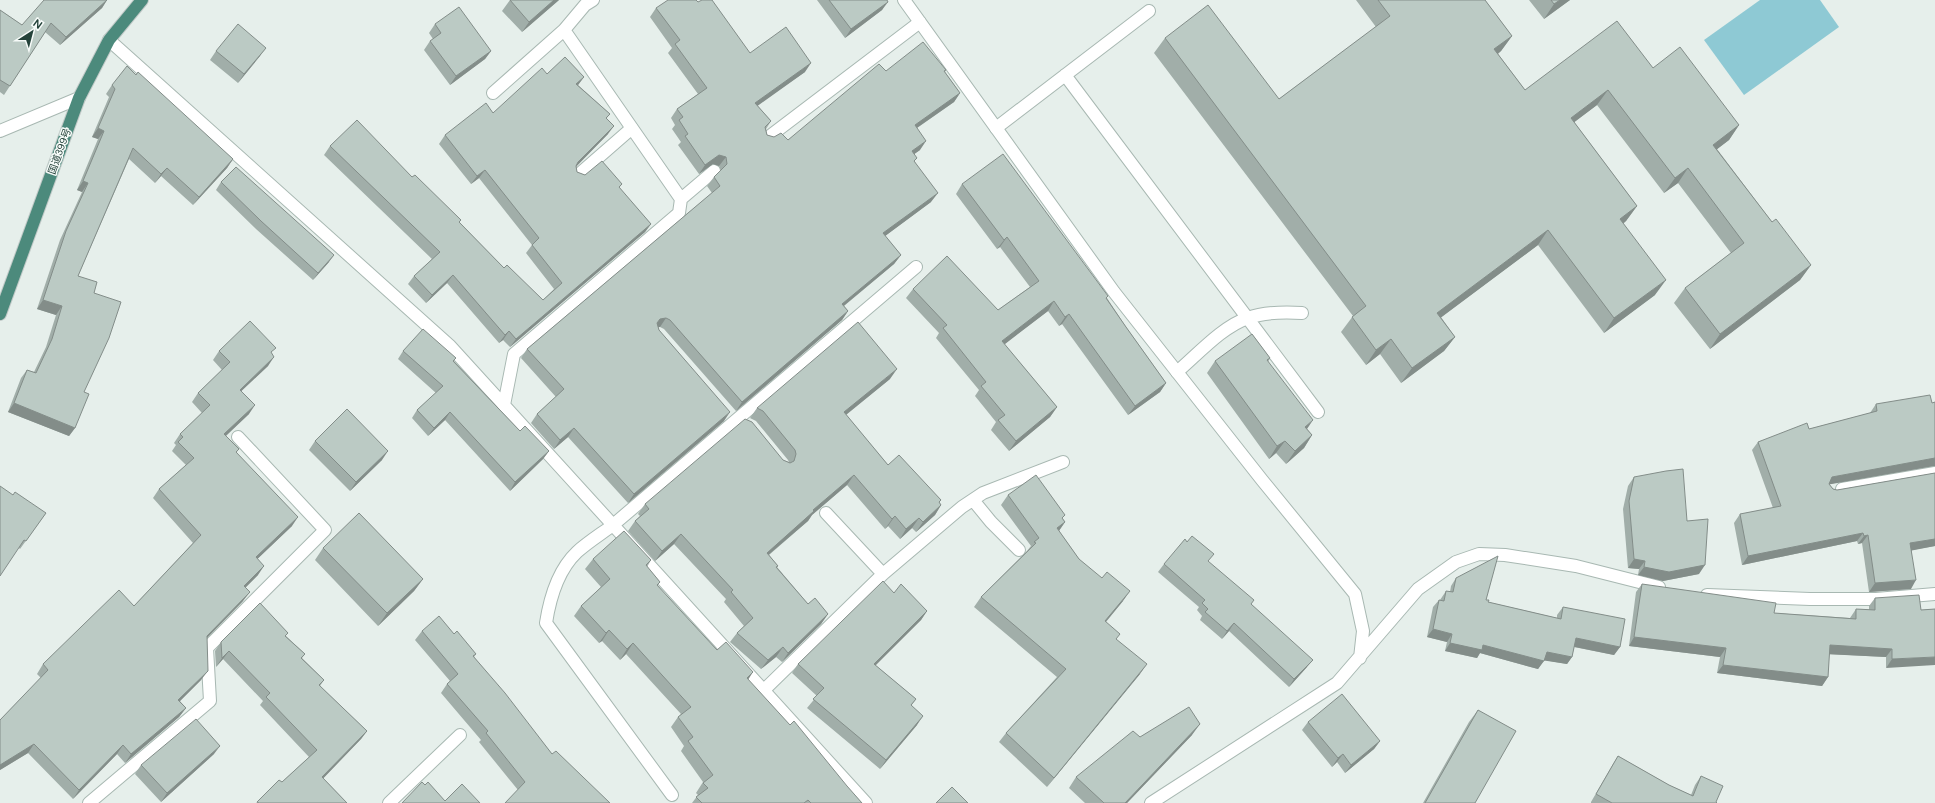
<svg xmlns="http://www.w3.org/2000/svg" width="1935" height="803" font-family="'DM Sans','Noto Sans JP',sans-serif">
<rect width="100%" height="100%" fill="#e6efeb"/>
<!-- water -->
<path fill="#8ec9d4" d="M1760 0H1820L1839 27 1744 95 1704 40Z"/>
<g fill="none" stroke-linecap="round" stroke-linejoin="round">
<!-- service casing -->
<g stroke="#a8b8b2" stroke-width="14">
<path id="service" d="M1065 75 1318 412
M996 128 1149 11
M1177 372C1197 355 1223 326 1248 318 1264 312 1285 312 1302 313"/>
</g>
<!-- minor casing -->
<g stroke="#a8b8b2" stroke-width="14">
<path id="minor" d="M904 0 1114 292 1262 480 1355 594 1363 631 1360 658
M564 30 681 199 714 171
M109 40 450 346 866 803
M493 93 564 30 585 5 593 0
M0 131 79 98
M766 139 920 22
M577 176 632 128
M504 405 514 354 679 213 681 199
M1842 489 1935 473
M973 500 991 522 1019 550
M826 513 883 574
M1707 595 1810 599H1876L1935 594
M764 690 883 574 962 507 983 493 1063 462
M672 795 546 623C550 597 558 570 577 552 588 542 601 534 613 525L916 267
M89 803 210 701 207 648 325 530 238 437
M389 803 460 735
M1151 803 1337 683 1418 589 1456 562 1479 554 1505 555 1576 566 1659 587"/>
</g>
<!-- trunk casing -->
<g stroke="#c2cac8" stroke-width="14">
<path id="trunk" d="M0 314 79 98 109 40 142 0"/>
</g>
<!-- service -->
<use href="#service" stroke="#fff" stroke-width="12"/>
<!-- minor -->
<use href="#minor" stroke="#fff" stroke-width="12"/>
<!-- trunk -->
<use href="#trunk" stroke="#4c8a7c" stroke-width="12"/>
</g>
<!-- wall -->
<path fill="#a1aea9" d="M107 0 102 8 60 45 45 32 4 95 0 92V10L22 25Z
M510 0H559L522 32 502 11Z
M817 0H887L882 10 845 38Z
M1356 0H1485L1512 36 1501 51 1498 54 1525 90 1653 68 1739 125 1729 140 1717 149 1772 222 1811 265 1800 280 1710 349 1674 303 1685 288 1731 253 1678 183 1664 193 1597 105 1574 122 1637 206 1626 221 1623 224 1655 295 1604 333 1538 245 1441 317 1455 337 1444 351 1401 383 1380 354 1366 365 1341 332 1353 316 1154 53 1165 38 1279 99 1376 27Z
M1529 0H1570L1544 19Z
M698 2 750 53 805 72 757 105 771 121 766 129 767 135 774 137 788 140 886 71 946 70 945 72 960 93 954 102 917 128 920 150 914 154 915 162 931 202 885 236 901 255 894 264 844 306 848 311 842 320 736 411 664 329 660 327H658L659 330 724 421 628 503 568 437 554 449 531 423 537 414 556 397 521 358 527 349 712 193 707 186 714 177 721 171 719 166 713 164 699 174 678 145 681 142 672 129 675 125 671 118 677 109 698 94 668 53 672 48 650 17 656 8Z
M435 24 491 51 485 59 450 85 424 50 430 41 433 39 429 33Z
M216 51 260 56 238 83 210 60Z
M547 74 584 77 578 85 610 114 606 119 608 134 576 166 577 172 585 175 622 184 619 188 651 224 645 232 510 347 503 340 499 343 447 283 426 303 408 284 414 276 432 259 324 155 330 146 412 177 461 220 459 222 504 268 543 300 554 289 526 253 532 245 479 178 471 184 439 144 445 135 493 113Z
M136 75 233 159 227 168 193 205 161 176 155 183 129 159 78 276 94 293 84 392 75 428 69 436 8 412 21 378 27 370 34 372 46 347 56 315 37 309 60 240 82 192 77 190 98 139 92 137 109 97 106 94 112 85Z
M221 182 329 262 313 280 256 229 216 190Z
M962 184 1107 298 1126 327 1166 383 1160 392 1128 415 1062 324 1059 326 1048 311 1004 344 1057 407 1050 417 1009 451 991 430 996 422 975 396 979 390 936 338 939 333 906 298 913 289 998 310 1030 287 1000 247 997 249 956 194Z
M219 351 272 353 268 366 241 391 249 414 226 436 239 449 236 453 292 526 257 559 258 575 245 588 243 601 207 638 201 680 180 701 186 708 179 717 125 763 117 754 73 799 28 753 0 770V720L41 678 37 674 43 664 134 606 193 543 153 498 159 489 186 465 172 451 176 445 174 443 180 434 202 413 192 402 198 393 222 370 213 360Z
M403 351 454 361 520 431 549 451 543 459 510 491 445 420 428 436 412 418 417 410 436 393 398 359Z
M1270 358 1268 362 1307 429 1312 435 1304 448 1286 464 1276 453 1269 459 1207 373 1215 361Z
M890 379 846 415 888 465 939 502 941 505 935 515 916 532 912 528 900 539 888 526 885 529 847 485 812 515 808 521 769 555 778 566 777 567 808 604 828 614 821 624 782 662 776 657 761 669 730 642 737 633 744 626 724 602 726 599 674 544 655 561 628 531 635 521 640 516 638 514 645 504 783 460 789 462 788 460 756 421 750 418 757 408Z
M1935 402V466H1934L1829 484 1833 489 1837 490 1935 473V546L1912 550 1911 589 1869 592 1862 543 1858 544 1857 541 1742 565 1734 523 1740 514 1773 508 1752 450 1758 442 1809 429 1870 413 1876 404 1932 403Z
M315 441 382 460 350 491 309 450Z
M1634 477 1687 521 1699 574 1663 581 1638 575 1639 569 1628 568 1623 509 1628 486Z
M13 495 46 513 20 549 19 548Z
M1008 495 1063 519 1065 522 1059 531 1079 559 1123 601 1106 622 1116 639 1140 674 1047 787 999 742 1006 733 1057 677 974 607 981 597 1027 551 1031 546 1001 505Z
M323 548 423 579 414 591 378 626 315 560Z
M593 559 651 560 647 567 660 582 657 586 717 650 748 680 862 803H692L698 795 696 793 703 782 681 751 684 746 671 727 678 717 681 714 626 654 620 660 602 641 599 643 574 616 581 606 601 587 585 569Z
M1208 562 1251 604 1307 667 1289 687 1229 631 1222 639 1200 620 1202 616 1197 610 1199 607 1158 572 1164 564Z
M1456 578 1486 600 1488 602 1557 618V615L1563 607 1620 647 1614 655 1574 647 1572 657 1567 664 1544 660 1538 669 1480 653 1477 658 1445 651 1447 642 1427 637 1433 607 1439 600H1440L1446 591 1450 592 1451 586Z
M1642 584 1774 613 1850 618 1856 609 1869 610V606L1875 598 1921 610 1935 609 1886 668V657L1829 654 1828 677 1822 686 1717 673 1720 657 1629 646 1636 592Z
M894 593 927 611 921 620 875 665 916 699 911 706 917 725 880 769 807 708 817 696 792 673 798 664Z
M422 631 454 634 476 654 474 657 552 754 518 790 479 742 481 740 441 693 447 684 450 681 415 640Z
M286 636 305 654 302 658 324 680 320 686 367 731 361 739 323 778 347 803H256L282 782 309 757 260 705 263 701 223 659 216 667 215 651 221 642Z
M1478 710 1475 803H1423L1469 722Z
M1308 722 1380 741 1374 749 1345 773 1337 762 1332 767 1302 730Z
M1192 735 1127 803H1085L1069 788 1076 777 1140 737Z
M214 754 161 802 135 774 141 765Z
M1618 756 1669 785 1691 795 1695 785 1701 776 1716 802 1717 803H1591V802L1613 764Z"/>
<!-- shaded-wall -->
<path fill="#838d89" d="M107 0 102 8 60 45 66 37Z
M554 0H559L522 32 529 22Z
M1560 0H1570L1544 19 1554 4Z
M888 2 882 10 845 38 851 29Z
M1512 36 1501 51 1484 64 1494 49Z
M266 48 260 56 238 83 244 74Z
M491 51 485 59 450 85 456 76Z
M811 63 805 72 749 112 755 103Z
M584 77 578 85 576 84Z
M1608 90 1597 105 1560 133 1571 118Z
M960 93 954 102 908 134 915 125Z
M1739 125 1729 140 1703 160 1713 145Z
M614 126 608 134 572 171 578 162Z
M98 128 104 131 98 139 92 137Z
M926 141 920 150 906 160 912 151Z
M719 155 726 157 719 166 713 164 699 174 705 165Z
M233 159 227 168 193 205 199 197Z
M167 168 161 176 155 183 161 174Z
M1688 168 1678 183 1664 193 1675 178Z
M485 170 479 178 471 184 477 176Z
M83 181 88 183 82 192 77 190Z
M938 193 931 202 877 242 883 233Z
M1637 206 1626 221 1609 234 1620 219Z
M651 224 645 232 510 347 516 339Z
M1548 230 1538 245 1427 328 1437 313Z
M1007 237 1000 247 997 249 1004 240Z
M334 255 329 262 313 280 318 273Z
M901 255 894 264 835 313 842 304Z
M1811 265 1800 280 1710 349 1720 334Z
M453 275 447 283 426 303 432 295Z
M1666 280 1655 295 1604 333 1614 318Z
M43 300 62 306 56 315 37 309Z
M1054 301 1048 311 996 351 1002 341Z
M848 311 842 320 736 411 742 402Z
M1069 314 1062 324 1059 326 1065 317Z
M666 318 660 327 653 328 660 319Z
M509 331 503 340 499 343 505 335Z
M1455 337 1444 351 1401 383 1412 368Z
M1391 339 1380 354 1366 365 1376 350Z
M274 357 268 366 233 399 240 390Z
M897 369 890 379 837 422 844 412Z
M1166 383 1160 392 1128 415 1135 406Z
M14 403 75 428 69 436 8 412Z
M255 405 249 414 218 443 224 434Z
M1057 407 1050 417 1009 451 1016 441Z
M450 412 445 420 428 436 434 428Z
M730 412 724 421 628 503 634 494Z
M1313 420 1305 432V427Z
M574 428 568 437 554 449 560 440Z
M1312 435 1304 448 1286 464 1295 451Z
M1285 441 1276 453 1269 459 1277 446Z
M388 451 382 460 350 491 356 482Z
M549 451 543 459 510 491 515 482Z
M1935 458V466H1934L1826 485 1832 477Z
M854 475 847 485 812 515 808 521 760 562 767 553 813 510Z
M941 505 935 515 916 532 923 522Z
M895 516 888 526 885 529 892 519Z
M298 517 292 526 249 567 256 557Z
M919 518 912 528 900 539 906 529Z
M1065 522 1058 532 1057 528Z
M1863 533 1857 541 1742 565 1748 556Z
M681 534 674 544 655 561 662 551Z
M1868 535 1862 543 1858 544 1864 536Z
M1935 539V546L1904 552 1910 543Z
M1634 559 1645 561 1639 569 1628 568Z
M1705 565 1699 574 1663 581 1638 575 1644 567Z
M264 566 258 575 238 595 244 586Z
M423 579 414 591 378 626 387 613Z
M1916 580 1911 589 1869 592 1875 583Z
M1130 591 1123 601 1098 631 1105 621Z
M250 592 243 601 200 645 207 636Z
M927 611 921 620 868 673 874 664Z
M828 614 821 624 782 662 788 653Z
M1234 623 1229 631 1222 639 1227 631Z
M1433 629 1452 634 1447 642 1427 637Z
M609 630 602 641 599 643 606 633Z
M1634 637 1726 648 1720 657 1629 646Z
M1576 638 1620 647 1614 655 1570 646Z
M633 643 626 654 620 660 627 649Z
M1450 643 1483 645 1544 661 1538 669 1480 653 1477 658 1445 651Z
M1830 645 1892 649 1886 657 1824 654Z
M783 647 776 657 761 669 768 660Z
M229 651 223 659 216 667 222 658Z
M1547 652 1572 657 1567 664 1541 660Z
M1935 657V665L1886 668 1892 659Z
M1313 660 1307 667 1289 687 1294 679Z
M1147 664 1140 674 1047 787 1054 778Z
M1723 665 1828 677 1822 686 1717 673Z
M208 671 201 680 172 709 178 700Z
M753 672 746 683 747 678Z
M186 708 179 717 125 763 131 754Z
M923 716 917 725 880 769 886 760Z
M1200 724 1192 735 1127 803H1125Z
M367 731 361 739 316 786 322 777Z
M1380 741 1374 749 1345 773 1351 765Z
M34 744 28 753 0 770V765Z
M123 745 117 754 73 799 79 790Z
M220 746 214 754 161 802 167 793Z
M1343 754 1337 762 1332 767 1338 758Z"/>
<!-- building -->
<path fill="#bbcac4" stroke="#838d89" d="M44 0H107L66 37 51 23 10 86 0 80V10L22 25Z
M510 0H554L529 22Z
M668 0H696L698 2 702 0H712L750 53 786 27 811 63 755 103 771 121 765 127 767 135 774 137 781 133 788 140 879 64 886 71 923 42 946 70 944 71 960 93 915 125 926 141 912 151 917 158 914 161 938 193 883 233 901 255 842 304 848 311 742 402 670 320 666 318 660 319 657 323 659 330 730 412 634 494 574 428 560 440 537 414 564 389 527 349 720 186 714 177 727 164 726 157 719 155 705 165 685 136 688 134 679 120 683 117 677 109 707 88 675 44 680 40 656 8Z
M829 0H887L888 2 851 29Z
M1378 0H1485L1512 36 1494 49 1525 90 1617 21 1653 68 1680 47 1739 125 1713 145 1772 222 1776 219 1811 265 1720 334 1685 288 1744 243 1688 168 1675 178 1608 90 1571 118 1637 206 1620 219 1666 280 1614 318 1548 230 1437 313 1455 337 1412 368 1391 339 1376 350 1352 317 1366 306 1165 38 1208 5 1279 99 1390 16Z
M1551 0H1560L1554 4Z
M459 7 491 51 456 76 430 41 441 33 435 24Z
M238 24 266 48 244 74 216 51Z
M565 57 584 77 576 84 610 114 606 118 614 126 578 162 576 166 577 172 585 175 602 161 622 184 619 187 651 224 516 339 509 331 505 335 453 275 432 295 414 276 440 252 330 146 357 120 412 177 415 175 461 220 459 222 504 268 507 265 543 300 562 283 532 245 539 238 485 170 477 176 445 135 486 103 493 113 542 68 547 74Z
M127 66 136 75 138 72 233 159 199 197 167 168 161 174 133 148 78 276 97 282 94 293 121 302 109 338 84 392 89 394 75 428 14 403 27 370 36 373 52 339 62 306 43 300 66 231 88 183 83 181 104 131 98 128 115 89 112 85Z
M1003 154 1108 296 1106 298 1126 327 1166 383 1135 406 1069 314 1065 317 1054 301 1002 341 1057 407 1016 441 998 420 1005 415 981 386 986 382 943 328 947 325 913 289 947 256 998 310 1039 281 1007 237 1004 240 962 184Z
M236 167 334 255 318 273 261 221 221 182Z
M250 321 276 348 271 352 274 357 240 390 255 405 224 434 239 449 236 452 298 517 256 557 264 566 244 586 250 592 207 636 208 671 178 700 186 708 131 754 123 745 79 790 34 744 0 765V720L48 670 43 664 119 590 134 606 201 535 159 489 194 458 178 442 183 437 180 434 210 405 198 393 230 362 219 351Z
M858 322 897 369 844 412 888 465 899 455 941 500 939 502 941 505 923 522 919 518 906 529 895 516 892 519 854 475 813 510 814 511 767 553 778 566 776 567 808 604 815 598 828 614 788 653 783 647 768 660 737 633 753 618 731 592 733 590 681 534 662 551 635 521 649 509 645 504 745 419 752 422 783 460 790 463 794 461 796 454 795 450 763 411 757 408Z
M423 329 456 358 453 361 520 431 525 426 549 451 515 482 450 412 434 428 417 410 443 386 403 351Z
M1252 334 1270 358 1267 360 1313 420 1305 427 1312 435 1295 451 1285 441 1277 446 1215 361Z
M1930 395 1932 403 1935 402V458L1832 477 1829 484 1833 489 1837 490 1935 473V539L1910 543 1916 580 1875 583 1868 535 1864 536 1863 533 1748 556 1740 514 1781 506 1758 442 1807 423 1809 429 1877 411 1876 404Z
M347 409 388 451 356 482 315 441Z
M1683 469 1687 521 1708 519 1705 565 1669 572 1644 567 1645 561 1634 559 1629 501 1634 477 1666 471Z
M1036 475 1065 515 1062 518 1065 522 1057 528 1079 559 1102 578 1107 572 1130 591 1105 621 1120 634 1116 639 1147 664 1054 778 1006 733 1066 669 981 597 1036 543 1034 542 1039 538 1008 495Z
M0 486 13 495 15 492 46 513 26 541 24 540 0 576Z
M359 513 423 579 387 613 323 548Z
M624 531 651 560 646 565 660 582 657 585 717 650 726 642 753 672 747 678 790 725 794 721 847 786 862 803H811L808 800 804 803H702L696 797 708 788 703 783 713 775 688 741 693 737 678 717 691 707 633 643 627 649 609 630 606 633 581 606 610 579 593 559Z
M1192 536 1214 554 1208 561 1254 600 1251 604 1313 660 1294 679 1234 623 1227 631 1205 612 1208 609 1202 603 1205 600 1164 564 1185 539 1187 542Z
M1498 556 1486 600H1489L1488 602 1561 619 1563 607 1625 619 1620 647 1576 638 1572 657 1547 652 1544 661 1483 645 1482 650 1450 643 1452 634 1433 629 1439 600 1444 601 1446 591 1453 592 1456 578Z
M883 581 894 593 901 584 927 611 874 664 916 699 911 705 923 716 886 760 813 699 824 688 798 664Z
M1642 584 1776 603 1774 613 1856 619V609L1875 610V598L1919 595 1921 610 1935 609V657L1892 659V649L1830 645 1828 677 1723 665 1726 648 1634 637Z
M260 603 288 633 285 636 305 654 301 658 324 680 319 685 367 731 322 777 347 803H259L257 802 279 780 282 782 317 750 266 697 270 693 229 651 222 658 221 642Z
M439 616 454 634 457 631 476 654 473 656 505 693 552 754 556 751 610 803H505L525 782 486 733 488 731 447 684 458 674 422 631Z
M1342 694 1380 741 1351 765 1343 754 1338 758 1308 722Z
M1189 707 1200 724 1125 803H1104L1076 777 1133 731 1140 737Z
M1478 710 1516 731 1475 803H1425Z
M196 719 220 746 167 793 141 765Z
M1618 756 1669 785 1693 796 1701 776 1723 786 1716 802 1717 803H1612L1596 794Z
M422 782 425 785 428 782 445 801 462 784 480 803H402Z
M952 787 968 803H936Z"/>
<g text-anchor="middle" stroke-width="3" stroke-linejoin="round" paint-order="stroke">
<!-- street labels -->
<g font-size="10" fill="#24423a" stroke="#f7fbf9">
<text transform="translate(59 151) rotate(-70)" y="4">国道399号</text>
</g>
</g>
<!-- north arrow -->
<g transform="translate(32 32) rotate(36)" stroke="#f7fbf9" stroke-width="3" paint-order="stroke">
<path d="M0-3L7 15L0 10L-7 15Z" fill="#24423a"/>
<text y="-6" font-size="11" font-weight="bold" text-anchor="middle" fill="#24423a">N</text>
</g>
</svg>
